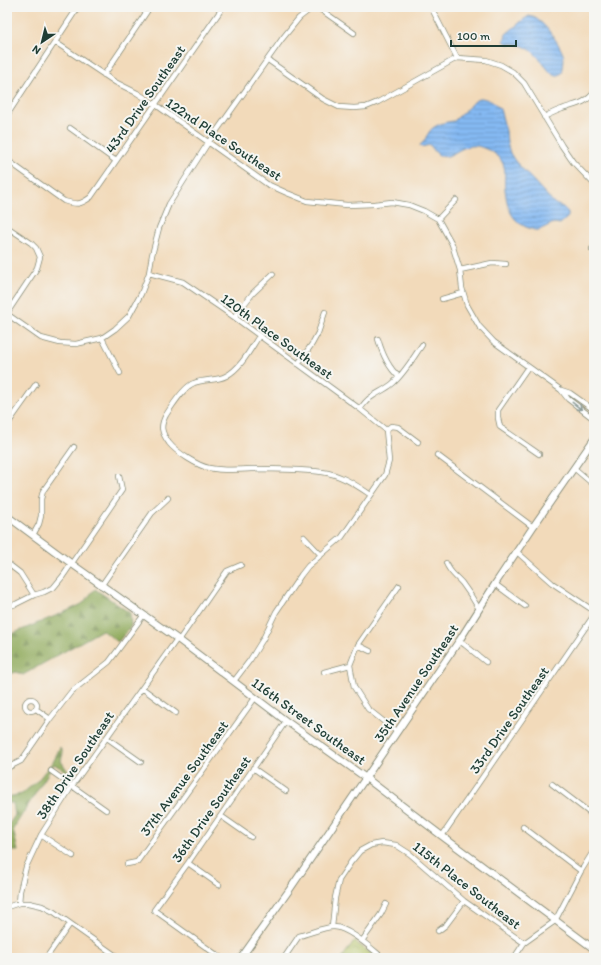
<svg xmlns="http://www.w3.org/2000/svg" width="601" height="965" font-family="Itim,sans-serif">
<defs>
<pattern id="forest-firs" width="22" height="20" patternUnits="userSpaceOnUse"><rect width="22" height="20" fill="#90aa5b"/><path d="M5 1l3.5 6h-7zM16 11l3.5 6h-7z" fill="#758c4c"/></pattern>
<pattern id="park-crowns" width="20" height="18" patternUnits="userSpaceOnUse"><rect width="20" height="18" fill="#b6c466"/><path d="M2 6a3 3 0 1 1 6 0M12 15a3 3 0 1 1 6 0" fill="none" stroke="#93a055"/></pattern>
<pattern id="water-rules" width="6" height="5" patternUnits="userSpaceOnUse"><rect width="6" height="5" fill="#85b9f3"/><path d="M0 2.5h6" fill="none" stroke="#6c98c6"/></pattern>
</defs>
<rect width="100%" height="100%" fill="#f6f6f2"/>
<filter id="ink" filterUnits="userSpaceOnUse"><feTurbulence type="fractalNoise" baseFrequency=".025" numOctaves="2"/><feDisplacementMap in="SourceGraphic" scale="8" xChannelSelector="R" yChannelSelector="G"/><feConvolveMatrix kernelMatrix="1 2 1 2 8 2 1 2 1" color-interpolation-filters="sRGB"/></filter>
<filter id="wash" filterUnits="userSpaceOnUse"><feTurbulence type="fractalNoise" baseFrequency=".012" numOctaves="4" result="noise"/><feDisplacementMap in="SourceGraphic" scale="16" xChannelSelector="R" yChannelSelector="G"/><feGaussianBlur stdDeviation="0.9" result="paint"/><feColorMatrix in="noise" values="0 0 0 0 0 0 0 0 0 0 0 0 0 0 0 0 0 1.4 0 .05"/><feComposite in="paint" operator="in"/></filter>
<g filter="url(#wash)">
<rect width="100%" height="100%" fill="#f2daba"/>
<!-- forest -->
<path fill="url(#forest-firs)" stroke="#587448" d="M95 589 130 613 131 626 118 642 102 630 23 675 16 672 7 675V636L67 611 82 604Z
M60 747 63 753 61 761 69 773 54 764 13 829 18 851H11L7 846V827L15 815 13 803H7V797L22 794 38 780 54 760Z"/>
<!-- park -->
<path fill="url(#park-crowns)" stroke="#6a804d" d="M354 941 376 957V958H342Z"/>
<!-- water -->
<path fill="url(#water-rules)" stroke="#527b94" d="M529 16C533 17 536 18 538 20 547 26 560 45 563 54 565 59 563 68 562 73L557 76C551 75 549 70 545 66 535 52 526 43 508 44L504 41 506 34 523 20Z
M482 98 492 101 500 109 506 131 507 143 510 153 515 161 555 204 563 207 568 212V217L560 224 554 223C551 224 540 230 538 230 534 231 530 228 526 227 510 219 507 206 505 189 503 177 508 171 501 160 497 155 492 151 486 149 481 147 477 145 471 146 461 146 448 160 441 156 437 155 433 149 430 145L421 147 420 145C425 142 425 138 428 134 432 125 445 122 454 121L476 100Z"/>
</g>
<g filter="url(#ink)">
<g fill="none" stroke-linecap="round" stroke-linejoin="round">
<!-- street casing -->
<g stroke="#888c77" stroke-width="6">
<path id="street" d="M317 7 354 33
M431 7 457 58 486 60 501 65 513 72 524 83 562 146 573 162 594 184
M55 42 115 82 137 93 156 105 267 184 287 193 307 201 347 205 374 204 392 202 409 205 424 211 438 219 452 244 460 270 462 288 467 305 479 326 494 342 561 390 570 393 594 410
M268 60 323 99 339 107 354 108 366 107 378 102 457 58
M104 75 150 7
M7 115 78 7
M544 117C550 114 556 111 562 109 575 104 585 104 594 93
M70 128 116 161
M7 160 64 201C77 205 80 205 91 197L223 7
M438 219 456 200
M7 227 31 243 36 248 40 257 37 268 7 313
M592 249H594
M460 270 492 263 506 264
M149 273 183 282 234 317 360 409 386 430
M442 299 463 293
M7 314 41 338 60 343 76 344 102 338 115 329 129 316 141 294 149 273 152 255 159 228 169 204 208 143 282 39 299 18 313 7
M234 317 253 293 273 274
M594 327V328
M259 336C250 350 241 368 226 376 217 381 204 379 194 383 185 386 171 407 166 415 160 426 161 432 169 443 176 452 198 466 209 468 224 471 238 470 252 469 275 469 299 469 322 472 340 474 356 485 371 495
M102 338 120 373
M378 339C382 353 388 367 399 377
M298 364 312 344 318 333 325 312
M528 367 498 410V418L500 427 539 454
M561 390 568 399 594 419
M360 409C364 404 367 399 373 396 379 392 386 389 392 384 404 374 413 358 422 345
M7 425 36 384
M386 430 391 426 398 427 418 442
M437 455 533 527
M574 468 594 485
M33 535 39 524 41 516V499L43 491 74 447
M304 537 321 555
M517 552 552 583 594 611
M7 563 20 573 34 595
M446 563C450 573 455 575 462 583 468 591 474 600 479 609
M495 584 525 606
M101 586 152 513 168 498
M7 607 16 604 34 595 44 592 54 587 63 576 122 490 119 476
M179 640 227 571 241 565
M459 641 465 645 486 662
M358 645 370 651
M324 672 350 665
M234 681 250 660 263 639 276 612 301 575 308 566 342 537 385 475 389 461 386 430
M142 688 176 713
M25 705a6 6 0 1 1 12 0a6 6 0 1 1-12 0Z
M36 709 50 719
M397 732 368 709 354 687 350 665 358 645 399 586
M107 738 141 762
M7 768 21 761 50 719 71 692 109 662 143 616
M253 768 286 791
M51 771 106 810
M552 784 594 816
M221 816 251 837
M523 827 581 871
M41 835 73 856
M442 836 594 615
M188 863 219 885
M127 864 137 862 255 698
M19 903 20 891 26 867 41 835 72 786 177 639
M7 907 19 903H29L42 906 54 912 119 958
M332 927 335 898 339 880 351 862 360 851 371 845 382 843 396 845 410 854 464 901 524 943
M438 931 446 925 464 901
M362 941 381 914 386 904
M46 958 70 924
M221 958 154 910 188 863 286 721
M284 958 299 936C308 934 324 927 333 927 347 926 372 949 383 958
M514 958 524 943 555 921 581 871 594 850"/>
</g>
<!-- secondary casing -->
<g stroke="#888c77" stroke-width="8">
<path id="secondary" d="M7 516 72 564 179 640 286 721 366 778 442 836 594 949
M241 958 290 889 397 732 459 641 495 584 533 527 594 439"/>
</g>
<!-- street -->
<use href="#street" stroke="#fff" stroke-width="4.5"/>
<!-- secondary -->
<use href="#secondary" stroke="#fff" stroke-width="6"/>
</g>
<!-- one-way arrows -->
<defs><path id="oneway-shaft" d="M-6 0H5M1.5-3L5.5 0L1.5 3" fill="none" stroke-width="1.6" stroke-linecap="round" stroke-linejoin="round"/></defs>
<use stroke="#8f9e9a" href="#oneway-shaft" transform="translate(577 406) rotate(38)"/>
</g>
<g text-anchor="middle" stroke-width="4" stroke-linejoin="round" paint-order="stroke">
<!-- street labels -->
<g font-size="14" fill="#1f3d34" stroke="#f6f6f2">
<text transform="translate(145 99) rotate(-55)" y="5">43rd Drive Southeast</text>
<text transform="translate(224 139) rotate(34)" y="5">122nd Place Southeast</text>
<text transform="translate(277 336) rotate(36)" y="5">120th Place Southeast</text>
<text transform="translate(416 683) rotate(-56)" y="5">35th Avenue Southeast</text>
<text transform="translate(509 720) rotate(-55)" y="5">33rd Drive Southeast</text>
<text transform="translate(309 721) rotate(36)" y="5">116th Street Southeast</text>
<text transform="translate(75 765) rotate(-56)" y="5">38th Drive Southeast</text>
<text transform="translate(184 778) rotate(-54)" y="5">37th Avenue Southeast</text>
<text transform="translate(211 809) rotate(-55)" y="5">36th Drive Southeast</text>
<text transform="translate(467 885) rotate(38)" y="5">115th Place Southeast</text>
</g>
</g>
<!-- margin -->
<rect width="601" height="965" fill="none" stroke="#f6f6f2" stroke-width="24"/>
<!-- north arrow -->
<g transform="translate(42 42) rotate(215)" stroke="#f6f6f2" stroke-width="3" paint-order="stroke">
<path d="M0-3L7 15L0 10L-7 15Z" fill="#1f3d34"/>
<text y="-6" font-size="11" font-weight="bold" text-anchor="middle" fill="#1f3d34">N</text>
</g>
<!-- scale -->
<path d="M451 40v6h65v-6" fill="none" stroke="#1f3d34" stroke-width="2"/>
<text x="457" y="40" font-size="12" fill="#1f3d34" stroke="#f6f6f2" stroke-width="3" paint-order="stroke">100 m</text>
</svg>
